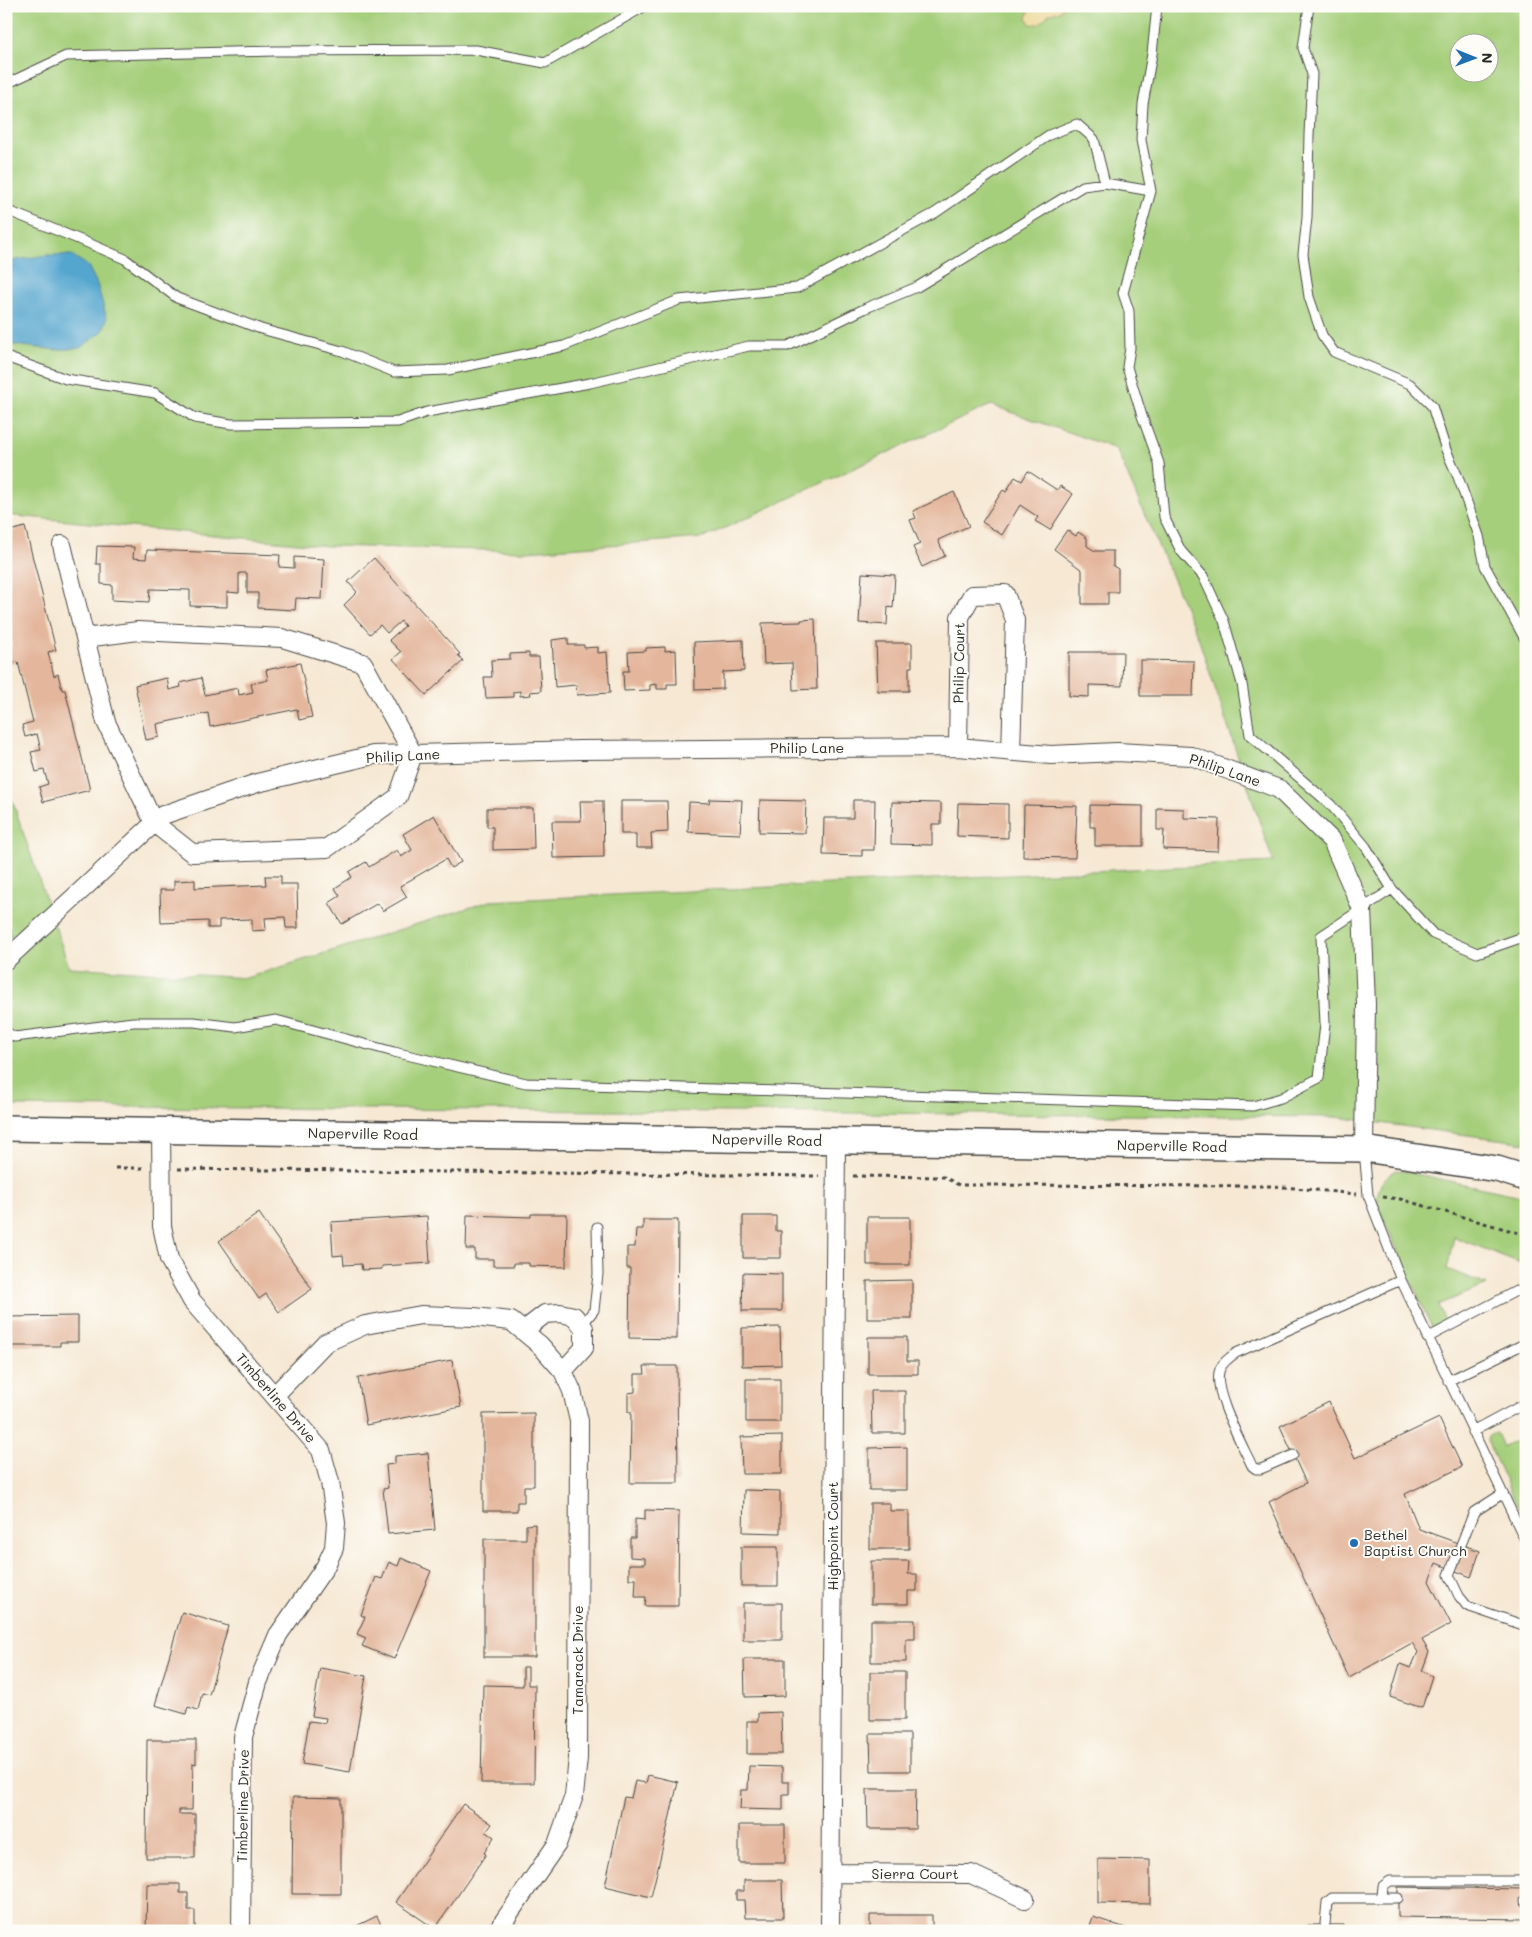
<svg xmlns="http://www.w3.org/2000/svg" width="1532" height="1937" font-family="Mali,sans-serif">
<rect width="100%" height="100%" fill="#fdfcf7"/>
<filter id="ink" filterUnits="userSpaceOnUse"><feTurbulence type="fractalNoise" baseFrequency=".02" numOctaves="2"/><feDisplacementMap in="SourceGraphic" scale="10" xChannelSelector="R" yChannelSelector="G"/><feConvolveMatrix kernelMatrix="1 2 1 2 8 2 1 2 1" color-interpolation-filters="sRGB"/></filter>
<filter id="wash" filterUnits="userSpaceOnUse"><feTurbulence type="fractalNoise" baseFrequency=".0096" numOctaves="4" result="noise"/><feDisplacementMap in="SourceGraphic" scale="20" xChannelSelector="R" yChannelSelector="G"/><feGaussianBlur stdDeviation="1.12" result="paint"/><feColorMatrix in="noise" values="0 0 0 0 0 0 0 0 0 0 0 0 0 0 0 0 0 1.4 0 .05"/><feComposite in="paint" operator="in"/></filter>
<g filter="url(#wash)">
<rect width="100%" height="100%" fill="#f6e8d3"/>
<!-- green -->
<path fill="#a6cf7b" stroke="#687d53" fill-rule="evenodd" d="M6 6H323L382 17 453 6H1526V1143L1336 1117 6 1106V782L69 967 246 978 490 901 1273 862 1198 637 1116 449 991 405 703 538 527 551 328 546 6 515ZM1460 42H1490V72H1460Z
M1397 1170 1526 1197V1265L1454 1237 1447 1269 1487 1285 1438 1305 1446 1322 1432 1328 1378 1207C1375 1191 1382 1177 1397 1170Z
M1492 1433H1497L1503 1447 1526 1436V1516H1522L1487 1441 1488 1437Z"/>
<!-- sand -->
<path fill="#eeda9e" stroke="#8c8264" d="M1036 6H1063L1060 11 1050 13C1042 20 1042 26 1030 24L1027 18 1029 10Z"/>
<!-- water -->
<path fill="#54a6cf" stroke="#40687d" d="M46 255H72L88 266 97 284 107 319 102 332 80 348 56 350 6 344V262Z"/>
<g id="blocks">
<!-- building -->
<path fill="#e4b79d" d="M1028 471 1057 490 1060 486 1073 494 1050 530 1035 521 1038 517 1020 505 1002 535 982 522 1003 490 1006 492 1015 477 1022 481Z
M954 492 969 526 938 540 945 556 922 567 913 547 920 544 910 520 916 518 913 511Z
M25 527 56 650 48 652 54 676 58 674 62 690H65L90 790 43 802 39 787 48 784 44 770 36 772 31 752 41 750 37 734 25 737 22 725 33 722 18 662 6 665V648L12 647 6 628V532Z
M1067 530 1076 536 1078 532 1087 538V546L1095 551H1113V566L1118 569V592H1108V604H1082V570L1054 549Z
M97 546 134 547 133 558 146 559 147 550 280 555 279 567 294 568V557L324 559 322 599 296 598 295 610 258 608V593H247V573H239V593L227 592V607L190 606V590L150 589 149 602 112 600V585L101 584V564H96Z
M374 558 460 654 458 655 463 661 426 695 393 659 401 652 389 640 405 626 401 621 387 633 380 625 370 634 344 605 357 592 348 582Z
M862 573 895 575 893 608 888 607 887 625 859 623Z
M815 619 817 689 793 690 792 663 764 664 762 623 801 622V620Z
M568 638V645H584V648L598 647V653L607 652 610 693 577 695 576 685 555 687 552 640Z
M743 640 744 671 723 672V689L695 690 694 642Z
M876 643H912V667H909V691H878Z
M665 647V651L676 650 677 684H667V689H657V684L650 685V690L624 691 623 671H629L628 652 646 651V648Z
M1069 652H1123L1122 686 1089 685V697L1069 696Z
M529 653V657H539L541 691 530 692 531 695 520 696V691L513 692V697L486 698 484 677H492L491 660 510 659V654Z
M1140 660 1194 661 1193 696H1140Z
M300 663 312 717 299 720 297 709 210 727 208 713 157 724 159 737 146 740 135 685 167 678 169 690 181 687 180 683 201 678 205 695 238 688 239 695 253 692 251 684 268 680 266 670Z
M710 799 742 800 740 834 688 832 689 802 709 803Z
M760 800 806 801 805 833 759 832Z
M853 800H875L874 850H862V856L823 855 824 818H853Z
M580 801H603L604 857 553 858 552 821H581Z
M621 801H667L668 832 651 833 652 848H636V834H621Z
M892 802 941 803V824H932V845L891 844Z
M958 803 1008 804V838L957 836Z
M1024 805 1077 806 1075 858 1023 857Z
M1090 805 1143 806V846H1095V827H1090Z
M487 808H533L534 849 493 850V827H487Z
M1157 808 1184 809V818L1219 819 1218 851 1163 849 1164 830H1157Z
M434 815 461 862 451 868 446 859 400 886 407 897 383 911 378 903 342 924 329 903 340 896 335 888 352 877 349 872 366 862 369 867 397 850 401 857 412 850 403 834Z
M265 876H281V884H297L298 928H286L285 917 265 918 266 930 252 931V919L219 920V928H208V921L161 923 160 890H174V881L195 880V888L266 885Z
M259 1213 312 1289 279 1312 266 1294 259 1299 219 1241Z
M531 1214H567L566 1267 529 1266V1263H514V1266H493V1259H475V1249H466L467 1215 531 1217Z
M427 1216 430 1263 382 1266V1269L362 1270 361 1264 344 1265 343 1255 333 1256 331 1222Z
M743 1216H776V1231H781V1258H743Z
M867 1217H910V1265H867Z
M643 1220H678L677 1339 629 1338 630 1268H627V1247H635L636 1229H643Z
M743 1273 782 1274V1311H742Z
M912 1280V1319H867V1281Z
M78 1316V1342H60V1346H8L7 1317Z
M780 1327 781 1365 742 1366V1328Z
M868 1337H907V1361H918V1374H868Z
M452 1360 461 1407 366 1425 358 1378Z
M644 1366H677L678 1483H630L631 1412H628V1393L635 1392V1374H645Z
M746 1379H780V1422H746Z
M871 1391H905V1433H872Z
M1329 1402 1355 1458 1439 1418 1462 1467 1405 1494 1419 1529 1480 1551 1471 1577 1436 1563 1429 1581 1451 1624 1422 1640 1429 1652 1422 1671 1432 1676 1422 1708 1390 1697 1400 1664 1411 1668 1418 1652 1412 1643 1349 1678 1269 1502 1306 1483 1280 1426Z
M534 1413V1486H524V1502H517V1511H483V1414Z
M782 1436V1474H742L741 1437Z
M907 1447V1490H869V1448Z
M428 1453 435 1530 388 1534 383 1489 388 1488 386 1465 395 1464V1456Z
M744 1490 780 1491V1533L743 1532Z
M870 1503H890V1511H909V1549H870Z
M645 1510 679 1511 678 1606H645L646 1597H635L636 1579H629V1564H645V1558L630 1557V1538H635V1519L645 1520Z
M535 1524V1657H484V1539H526V1525Z
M741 1547H778V1586H741Z
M401 1558 431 1571 394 1659 362 1646 366 1638 357 1634 365 1617 361 1615 376 1577 382 1579 389 1562 398 1566Z
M871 1561H909L908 1574H917V1591H908V1604H871Z
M743 1603H782V1640H743Z
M182 1612 228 1626 209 1695 202 1693 198 1710 188 1707 186 1714 155 1705Z
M871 1620H915V1639H906V1662H871Z
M744 1659H785V1696L745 1697Z
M523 1667H528V1685H535L534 1783H481L483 1685 523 1686Z
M320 1668 366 1676 350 1772 302 1764 309 1721 325 1723 326 1718 312 1716Z
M870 1672H905V1720H870Z
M781 1712 782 1754H747V1721H758V1713Z
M870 1734H910V1771H871Z
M147 1740H196V1764L193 1763 192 1810H179V1814H195V1858H146Z
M749 1766 782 1767V1782H789V1794H783V1810L740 1809 741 1790H748Z
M648 1775 678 1782 651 1897 605 1886 624 1797 631 1798 635 1781 646 1783Z
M867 1789H916L915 1829H868Z
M293 1797 341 1798V1894H292Z
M463 1804 492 1824 486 1832 494 1837 484 1853 486 1854 435 1929 396 1902Z
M739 1825H785V1863H739Z
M1098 1859 1150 1860V1904L1098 1903Z
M744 1880H782L783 1918H745L744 1900H736V1891H744Z
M147 1884H180V1893H188V1910H195V1931H146Z
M1398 1887 1525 1889 1524 1919 1398 1917Z
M870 1915H932V1931H870Z
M377 1916 384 1931H346Z
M1093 1917 1129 1929 1128 1931H1088Z
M1308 1925H1343V1931H1308Z"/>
</g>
</g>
<g filter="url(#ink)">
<use href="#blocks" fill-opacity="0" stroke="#494744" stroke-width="1"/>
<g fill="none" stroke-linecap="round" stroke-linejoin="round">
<!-- lane casing -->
<g stroke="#494744" stroke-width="11">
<path id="lane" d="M1309 6 1303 48 1312 74 1309 135 1307 218 1303 254 1309 297 1322 335 1334 352 1410 384 1432 406 1446 450 1458 477 1479 536 1485 566 1526 641
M6 84 66 56 275 51 476 50 545 63 645 6
M1151 191 1123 293 1129 311 1130 348 1127 367 1142 416 1159 463 1164 517 1181 551 1203 576 1224 621 1242 684 1250 735 1331 805 1366 847 1392 889
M6 210 88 243 125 259 177 298 261 329 342 351 394 372 448 370 564 346 679 300 797 288 935 213 1049 135 1077 124 1094 139 1105 183
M6 357 66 379 155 393 195 418 231 424 398 422 427 412 590 383 749 346H788L866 308 917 287 1083 186 1105 183 1151 191 1141 140 1143 104 1152 54 1157 6
M6 930 8 936 6 943
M6 1032 15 1037 133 1022H194L235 1027 276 1020 394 1052 526 1083 1253 1106 1281 1098 1319 1078 1325 1024 1321 936 1392 889 1433 934 1477 953 1526 936
M1364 1150 1368 1195 1401 1280 1526 1542
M582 1325 594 1310 598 1274 597 1227
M1427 1338 1516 1291 1526 1294
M1448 1381 1526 1343
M1472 1432 1526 1403
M1293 1455 1261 1469H1256L1252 1466C1243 1446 1211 1389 1220 1369 1223 1362 1230 1357 1236 1353L1401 1280
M1502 1494 1474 1512 1449 1575 1459 1596 1467 1606 1526 1626
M1382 1898 1383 1886 1390 1881H1526
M1525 1901H1526
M1325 1924 1327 1902 1332 1898H1398"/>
</g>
<!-- street casing -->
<g stroke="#494744" stroke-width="20">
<path id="street" d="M62 545 106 722 154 823 192 853 327 848 398 797 413 754 363 663 282 638 138 631 85 638
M958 747 960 617 972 595 1005 594 1015 620 1011 752
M6 960 163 815 257 783 373 755 580 750 958 747 1051 755 1117 752 1191 756 1279 789 1332 841 1362 909 1366 1004 1364 1149
M161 1131 162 1226 169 1259 192 1301 321 1450 330 1482 336 1523 334 1548 325 1567 278 1635 258 1682 243 1737 241 1931
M523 1331 545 1314 560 1313 574 1316 584 1328V1348L563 1371
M275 1395 325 1343 365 1325 421 1315 474 1317 511 1321 540 1345 563 1371 572 1391 579 1421 578 1758 574 1796 557 1844 497 1931
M830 1873 971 1874 1025 1899
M830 1931 836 1141"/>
</g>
<!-- secondary casing -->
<g stroke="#494744" stroke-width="28">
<path id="secondary" d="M6 1128 1364 1149 1497 1169 1526 1178"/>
</g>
<!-- path -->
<path stroke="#494744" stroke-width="3" stroke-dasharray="4 4" stroke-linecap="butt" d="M115 1168H144
M178 1169 819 1176
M853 1176 944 1177 959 1185 1273 1186 1357 1194
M1383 1197 1400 1199 1526 1235"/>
<!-- lane -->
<use href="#lane" stroke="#fff" stroke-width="9"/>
<!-- street -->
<use href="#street" stroke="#fff" stroke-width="18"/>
<!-- secondary -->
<use href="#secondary" stroke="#fff" stroke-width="25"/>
</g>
</g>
<!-- markers -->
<circle fill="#1f6fb2" stroke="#fdfcf7" stroke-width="2" cx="1354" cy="1543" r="5"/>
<g text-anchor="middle" stroke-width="4" stroke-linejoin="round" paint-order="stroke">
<!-- street labels -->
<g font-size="14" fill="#2b2b2b" stroke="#fdfcf7">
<text transform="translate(959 663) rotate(-89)" y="5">Philip Court</text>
<text x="807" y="753">Philip Lane</text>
<text transform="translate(403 756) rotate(-3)" y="5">Philip Lane</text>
<text transform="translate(1225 770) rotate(19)" y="5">Philip Lane</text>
<text transform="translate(363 1134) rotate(1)" y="5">Naperville Road</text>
<text transform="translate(767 1140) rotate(1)" y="5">Naperville Road</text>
<text transform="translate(1172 1146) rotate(1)" y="5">Naperville Road</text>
<text transform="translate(276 1398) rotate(49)" y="5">Timberline Drive</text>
<text transform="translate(833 1536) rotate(-90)" y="5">Highpoint Court</text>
<text transform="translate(578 1660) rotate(-90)" y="5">Tamarack Drive</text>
<text transform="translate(243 1806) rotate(-89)" y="5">Timberline Drive</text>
<text x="915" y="1879">Sierra Court</text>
</g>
<!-- poi labels -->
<g font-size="14" fill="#2b2b2b" stroke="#fdfcf7" text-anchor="start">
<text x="1364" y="1540">Bethel<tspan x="1364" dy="16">Baptist Church</tspan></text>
</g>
</g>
<!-- margin -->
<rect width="1532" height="1937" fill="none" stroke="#fdfcf7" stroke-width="25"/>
<!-- north arrow -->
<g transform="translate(1474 58) rotate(91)"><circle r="24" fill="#fdfcf7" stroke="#a9a8a5"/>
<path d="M0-4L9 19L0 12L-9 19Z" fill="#1f6fb2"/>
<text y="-8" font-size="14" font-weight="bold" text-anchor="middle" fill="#2b2b2b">N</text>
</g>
</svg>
